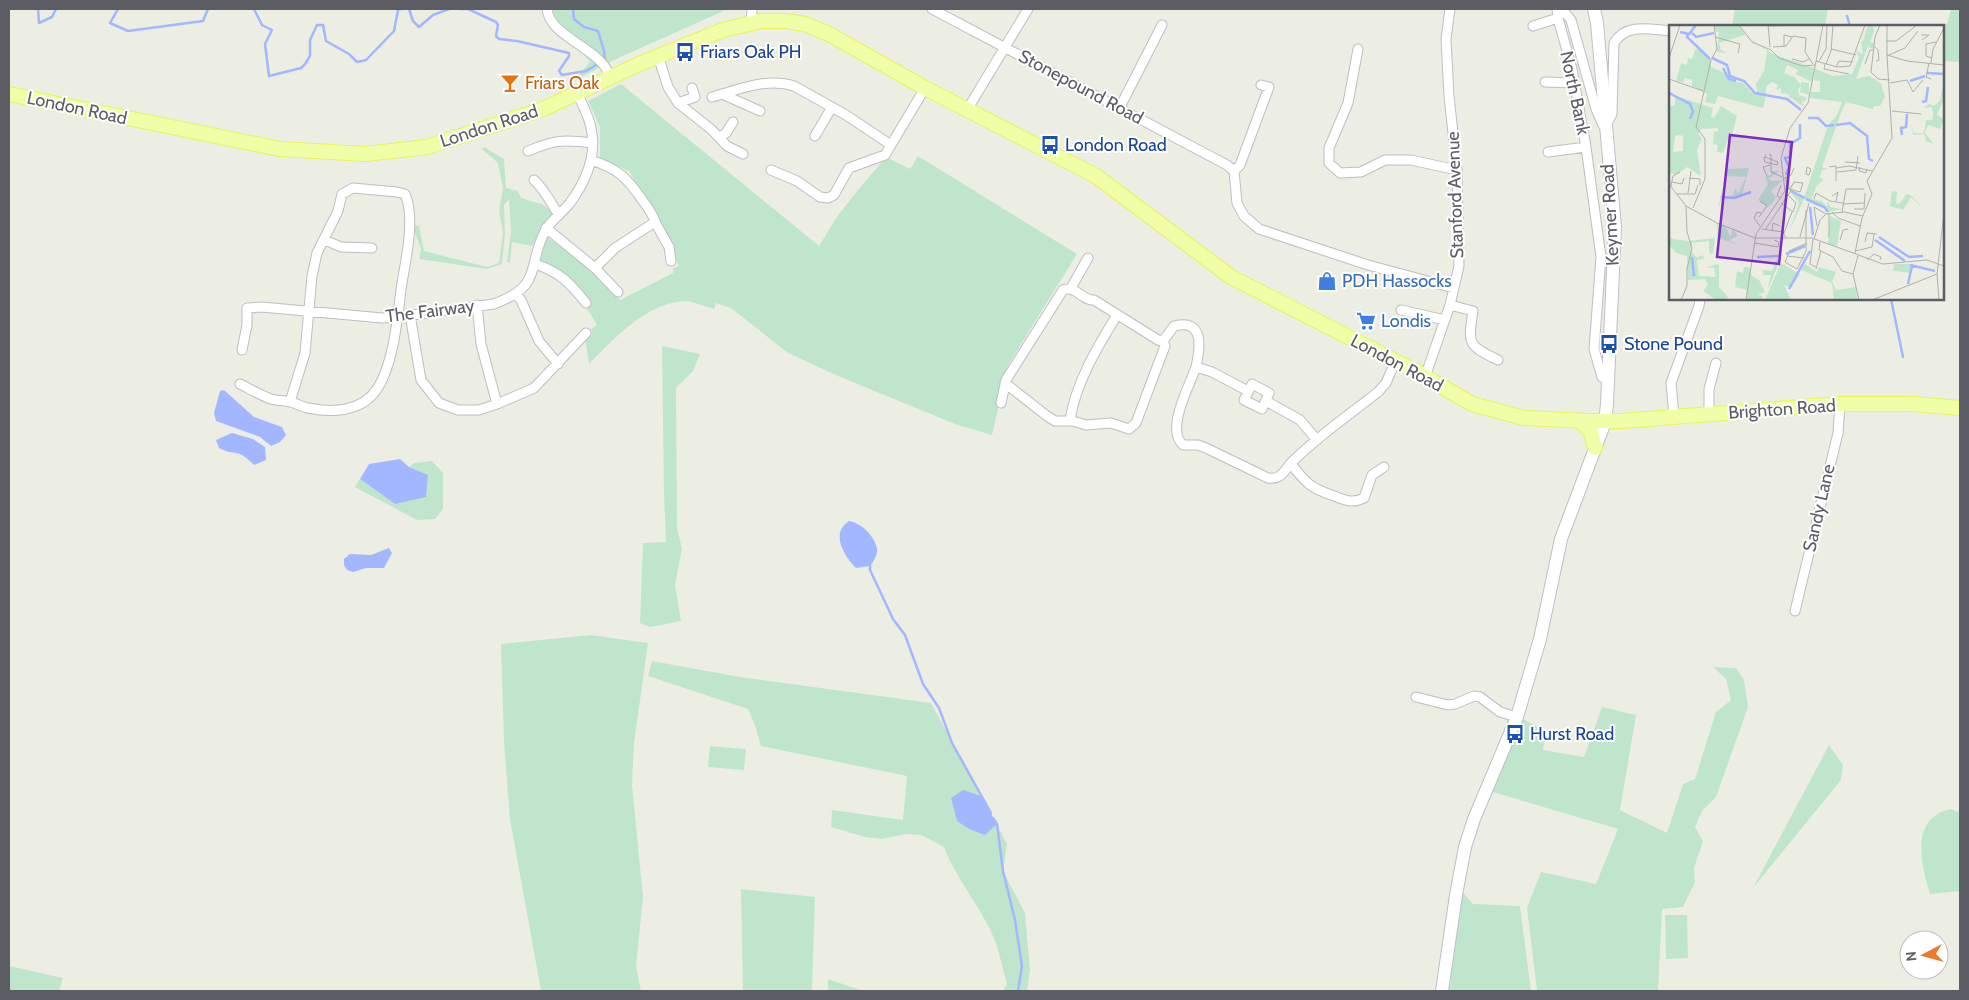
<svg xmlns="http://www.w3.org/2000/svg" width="1969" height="1000" font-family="Cabin,sans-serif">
<rect width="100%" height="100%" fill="#edeee3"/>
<!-- green -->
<path fill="#bfe6cc" d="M554 9H728L614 60 572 82 590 62 577 47 551 25Z
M1735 9H1828L1825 26H1732Z
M1951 9H1960V62L1943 61 1942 26 1947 24Z
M621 84 819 246 836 218 858 190 886 157 910 169 918 156 1077 254 1008 365 992 435 955 424 838 376 788 353 731 308 716 303 714 309C705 307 693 301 684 301 645 304 615 338 589 364L585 339 592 335 591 329 597 325 586 307 590 303 566 275 541 261 542 249 547 237 595 272 620 300 673 273V268L679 266 674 257 673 245 629 171 600 158V127L588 101Z
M484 147 504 159 506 188 518 191 521 198 544 205 553 213 532 246 512 242 510 262H507L511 232 509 199 504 205 505 233 502 264 487 269 419 259 421 249 412 225 419 226 424 251 487 267 499 263 503 233 499 211 503 188 498 163 482 149Z
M662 346 700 354 693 371 676 388 677 528 682 549 675 585 681 621 650 627 640 623 643 543 666 542 664 495Z
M432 461 443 473V509L435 519 417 520 355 487 360 479 395 504 428 476 409 467 414 463Z
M591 635 648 643 634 743 632 785 643 897 636 966 641 991H541L510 819 504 743 501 644Z
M652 661 740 677 931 703 1007 844 1003 871 1025 913 1030 970 1027 991H1003L1007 984C1003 970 1000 956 996 943 983 909 957 881 944 847L921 835 906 834 882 839 865 837 831 827 832 810 903 820 907 776 761 746 755 725 748 709 648 676Z
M1713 667 1736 668 1744 680 1748 707 1716 797 1702 811 1695 827 1703 841 1694 868 1695 882 1683 907 1662 909 1658 991H1537L1527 908 1541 872 1596 884 1618 829 1486 790 1510 712 1545 731 1543 750 1584 757 1602 707 1636 715 1620 810 1667 833 1683 784 1695 779 1716 712 1731 700 1726 679Z
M1829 745 1843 765 1841 780 1753 888Z
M710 746 746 749 744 770 708 767Z
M1951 809 1960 813V891L1930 894C1921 864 1909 818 1951 809Z
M1459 888 1473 904 1520 906 1531 991H1449L1451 980 1452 940Z
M741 889 815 897 812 991H743Z
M1665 915H1687L1688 958 1666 959Z
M9 966 63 978 59 991H9Z
M828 979 863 991H828Z"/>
<!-- water -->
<path fill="#a2b7ff" d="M224 390 254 417 282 427 286 435 280 442 271 446 260 437 216 421 214 413 220 391Z
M232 433 253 439 265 447 266 460 254 465C237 447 236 457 219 448L216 440Z
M400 459 409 467 428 475 426 497 395 504 360 479 369 464Z
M849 521C861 523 874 535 877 548 878 554 874 561 870 566L856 568C844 556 830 533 849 521Z
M389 548 392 553 384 568H366L353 572 347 570 344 565V559L350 554 371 555Z
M963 790 981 796 997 824 985 835 969 829 957 821 951 798Z"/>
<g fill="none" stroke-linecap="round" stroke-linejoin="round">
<!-- stream -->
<path stroke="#a2b7ff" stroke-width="2.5" d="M38 9 39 23 52 17 56 9
M118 9 110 23 128 31 203 21 208 9
M254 9 262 25 272 30 265 44 269 76 301 68 305 64 310 56V40L317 25H323L326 41 349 54 357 62 366 60 394 31 398 10 401 9
M409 9 413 21 419 27 433 15 449 9
M460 9H468L496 22 498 25 496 36 499 39 517 41 569 53V56L559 71 562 75 586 71 598 64
M573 9 574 19 584 27 598 31 604 51 605 61 603 62
M1847 16 1850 26
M1891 299 1903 357
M870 566V570L893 619 905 635 923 684 939 708 952 743 991 813
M993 818 997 824 1003 871 1015 920 1022 966 1018 991"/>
<!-- street casing -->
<g stroke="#bdbdc4" stroke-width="11">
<path id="street" d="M547 9C550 38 602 48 610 77
M932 9 1227 165 1234 171 1237 203 1244 216 1259 229 1368 265 1454 288
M1557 9 1558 18 1572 69 1586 147 1601 257 1594 349 1602 377 1609 381
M1562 9 1571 20 1596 109 1603 125
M751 23 752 9
M1533 26 1558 18
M1358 49 1348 103 1329 148V163L1340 173 1361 172 1385 160H1411L1457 170
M658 56 668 87 678 103 695 97 692 88
M1545 82 1574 83
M722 94 760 111
M712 97C737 90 767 77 794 86L846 115 891 145 925 88
M678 103 712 130 727 146 743 154
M1120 107 1162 25
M967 110 1028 9
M1606 125 1612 114 1614 43C1626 23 1649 29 1670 31
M815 136 832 107
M720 137 726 133 733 122
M528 151C554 140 564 139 593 143
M1548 152 1586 147
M771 170 797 181 820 197 828 198 834 195 849 168 885 155 891 145
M1234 171 1240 165 1269 87 1261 85
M534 180C545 190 550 202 559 215
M655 222 669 247 671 261
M546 228 595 268 615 248 655 222C653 214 648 208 643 201 627 178 619 169 591 160
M325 240 341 247 372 248
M535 264C560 272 570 283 586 303
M595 268 618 292
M1071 288 1088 258
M515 294 521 300 539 341 558 364
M477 305 481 344 497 404
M1450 305 1473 311C1468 344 1467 345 1498 360
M1401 310 1445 320
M410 315 421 380 439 403 458 410H479L497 404 534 388 586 333
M242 350 247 325V308L262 307 382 318 398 317 494 304C544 285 526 268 545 231 551 220 563 212 570 203 586 181 597 154 591 128 589 116 582 104 577 93
M1196 367C1190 385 1165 429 1183 445H1198L1206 448 1268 478C1282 480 1284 470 1292 462 1318 436 1349 415 1378 392L1386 383 1395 362
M1425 377 1450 305 1459 266 1457 170 1449 96 1446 39 1450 9
M1005 383 1047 416 1055 421H1073L1086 425 1111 423 1129 429 1136 423 1165 346 1163 341
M240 384C250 389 260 395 271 399 277 401 284 400 290 402 296 403 302 407 308 408 332 413 362 412 377 389 393 365 398 317 401 289 405 262 416 220 405 194L397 192 353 188 342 194 338 211 317 253 312 276 305 353 290 402
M1252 384 1269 393 1262 409 1244 400Z
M1266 401 1300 420 1317 440
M1001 403 1006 380 1063 290C1076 285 1082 301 1094 300L1158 340 1163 341 1174 326C1205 318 1200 349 1196 367L1212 372 1248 391
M1709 413V389L1716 363
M1674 416 1671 383 1699 306 1700 299
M1070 420C1076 382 1097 348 1117 315
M1291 464C1306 483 1310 488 1334 496 1345 500 1352 504 1364 498L1372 475 1384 467
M1795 611 1838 433 1840 404
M1416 697 1448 705 1455 704 1474 696 1480 697 1500 712 1517 717"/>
</g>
<!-- secondary casing -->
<g stroke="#bdbec6" stroke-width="14">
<path id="secondary" d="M1442 991 1456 895 1465 847 1474 819 1517 717 1540 639 1561 539 1605 422 1607 404 1615 227 1597 23 1594 9"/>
</g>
<!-- primary casing -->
<g stroke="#eaf257" stroke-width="16">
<path id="primary" d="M9 94 280 149 365 154 427 147 543 109 639 64 723 30 761 21H785L805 24 829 34 925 88 1096 176 1231 277 1417 372 1472 404 1524 418 1588 421H1621L1840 404H1914L1960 408
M1580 421 1591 432 1595 448"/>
</g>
<!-- street -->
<use href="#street" stroke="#fff" stroke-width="9"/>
<!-- secondary -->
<use href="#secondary" stroke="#fff" stroke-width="12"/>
<!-- primary -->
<use href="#primary" stroke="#f0ffa7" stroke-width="14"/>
</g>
<!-- icons -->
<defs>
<g id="bus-bare" transform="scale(1.5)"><path d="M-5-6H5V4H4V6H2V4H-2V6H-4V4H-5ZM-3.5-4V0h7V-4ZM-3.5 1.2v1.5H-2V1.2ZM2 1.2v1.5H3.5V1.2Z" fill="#1a4fb4" stroke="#fff" stroke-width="2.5" paint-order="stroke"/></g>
<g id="bar-bare" transform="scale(1.5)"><path d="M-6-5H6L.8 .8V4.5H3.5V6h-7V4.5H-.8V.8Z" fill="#e8710a" stroke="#fff" stroke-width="2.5" paint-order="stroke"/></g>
<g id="shop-bare" transform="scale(1.5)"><path d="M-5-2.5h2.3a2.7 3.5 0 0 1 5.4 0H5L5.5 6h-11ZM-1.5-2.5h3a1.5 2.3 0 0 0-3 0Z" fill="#3f7fe0" stroke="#fff" stroke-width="2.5" paint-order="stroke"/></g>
<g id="supermarket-bare" transform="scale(1.5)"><path d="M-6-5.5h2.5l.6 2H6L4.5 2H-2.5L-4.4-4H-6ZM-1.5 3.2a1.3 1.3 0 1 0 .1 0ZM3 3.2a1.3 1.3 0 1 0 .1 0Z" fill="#3f7fe0" stroke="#fff" stroke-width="2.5" paint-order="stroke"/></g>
</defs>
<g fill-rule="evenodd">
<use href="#bus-bare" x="685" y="52"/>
<use href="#bar-bare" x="510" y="83"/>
<use href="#bus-bare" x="1050" y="145"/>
<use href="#shop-bare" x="1327" y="281"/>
<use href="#supermarket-bare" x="1366" y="321"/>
<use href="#bus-bare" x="1609" y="344"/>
<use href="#bus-bare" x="1515" y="734"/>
</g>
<g text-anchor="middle" stroke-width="4" stroke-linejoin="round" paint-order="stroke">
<!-- transit labels -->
<g font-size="18" fill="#164399" stroke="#fff" text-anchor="start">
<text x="700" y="58">Friars Oak PH</text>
<text x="1065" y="151">London Road</text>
<text x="1624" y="350">Stone Pound</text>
<text x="1530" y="740">Hurst Road</text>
</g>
<!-- food labels -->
<g font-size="18" fill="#c56008" stroke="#fff" text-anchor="start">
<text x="525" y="89">Friars Oak</text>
</g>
<!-- street labels -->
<g font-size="18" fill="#5b5c64" stroke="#fff">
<text transform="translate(1081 87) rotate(28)" y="6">Stonepound Road</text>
<text transform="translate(1575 93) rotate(78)" y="6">North Bank</text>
<text transform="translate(77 108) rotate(12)" y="6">London Road</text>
<text transform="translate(489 126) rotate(-18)" y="6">London Road</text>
<text transform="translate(1455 195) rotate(-92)" y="6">Stanford Avenue</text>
<text transform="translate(1610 215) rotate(-93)" y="6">Keymer Road</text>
<text transform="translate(430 311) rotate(-7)" y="6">The Fairway</text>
<text transform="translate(1397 363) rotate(28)" y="6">London Road</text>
<text transform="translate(1782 409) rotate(-4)" y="6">Brighton Road</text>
<text transform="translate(1819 508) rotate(-77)" y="6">Sandy Lane</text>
</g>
<!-- shop labels -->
<g font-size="18" fill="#366cbe" stroke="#fff" text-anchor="start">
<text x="1342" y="287">PDH Hassocks</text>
<text x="1381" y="327">Londis</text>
</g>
</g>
<!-- overview -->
<g transform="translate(1669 25)">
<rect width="275" height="275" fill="#edeee3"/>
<path d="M45 0H70L77 11 104 29 145 43 143 57 127 49 129 45 118 40 115 48 125 52 132 60V57L140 58V70L131 67 132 61 129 64 130 70 138 73 135 77 132 74 135 82 119 71 122 70 112 68V63L107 65 109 60 103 57 97 62V70L88 67 87 59 95 46 98 26 75 10 50 18 52 25 58 28 48 27 50 7 45 6ZM199 0H203L205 6 201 17 205 18V24L199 22 200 18 187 54 199 51 204 53 212 59 216 72 211 81H205L204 84 177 77 173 85 153 142 159 144 153 145 151 153 155 154 147 162 143 174 153 176 158 182 159 175 161 182 173 184 159 187 151 179 135 174 120 207 130 178 119 164 115 153 120 152 122 167 135 173 159 100 168 90 173 77 141 73 142 67H151V56L145 55 146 44 164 51 183 49 190 33 187 26 194 29 192 16H194ZM31 23 41 34 42 42 56 48 60 55 74 58 82 67 97 71 94 83 49 71 46 79 36 77 38 69 23 61V55L16 53 14 57 7 56 12 38 18 40 19 33 23 34 26 25ZM274 61 275 74 268 90 275 94 274 97 271 104 259 100 256 108 265 119 257 116 255 109 244 110 243 102 245 108H255L257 95H263L264 90 263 82 254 83 260 79 265 81 271 75ZM7 71 44 83 42 91 45 93 52 81 68 91 62 114H59L54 128 48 127 49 120 44 119 45 106 49 107V103L33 104 29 108 33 114 28 125 32 151 18 142 7 150 0 147V81H5ZM11 110 14 111V126L4 127 6 111ZM104 141 103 146H111L100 153 102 156 114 155 102 166 107 173 100 182 89 175 99 159 96 151 102 150ZM80 143 73 170 53 174 49 183 54 161 53 171 58 172 64 170 66 163 69 168 77 152 56 151 57 144ZM223 166 228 167 227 178 230 179 238 169 243 171 253 183 242 172 234 185 221 181ZM161 191 172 196 168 221 159 219ZM48 198 57 202 61 212 64 204 69 211 60 215 70 220 49 213ZM0 210 4 214 19 216 46 213 44 229 40 228V216L23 218V227L28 233 33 230 36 233 28 235 30 251 47 252 45 243 37 242 50 239V262L59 272 57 275H47L34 266 39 260 36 254 19 255 18 231 7 228 0 220ZM108 233 110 238 98 266 102 250H94V245L103 246ZM112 238 131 249 122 263 115 260 122 275H96ZM136 239 148 247 150 242 167 247 163 256 167 265 187 262 188 275H165L163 258 132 245ZM225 239H241L254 243 243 241 241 248 213 244 224 245ZM75 242H80L83 251 90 255 96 267 89 270 94 271 92 275H78V265L66 262 68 246 74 248Z" fill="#bfe6cc" fill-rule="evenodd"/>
<path fill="none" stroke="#a2b7ff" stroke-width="2.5" d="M11 7 20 9 27 0M23 8 27 12 45 8M19 9 18 12 41 34M43 33 58 40 61 51 75 56 86 68 118 74 132 85M54 43 60 54 67 56M258 48 275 49M241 56 256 51M0 68 21 79 24 87 21 94M253 77 257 76 259 62M139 93H149L157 101 165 100M167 100 181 98 198 111 200 134 204 136M233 110 232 103 237 102 238 89M117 150 120 142 116 133 121 132V119L131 113V99M122 166 136 173M52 172 65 173 82 167M137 174 155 182 159 187M141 182 144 210M210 212 240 232 254 231M206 215 236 236M117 229 136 221M23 232 25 251M88 232 110 231M241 240 266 246M239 259 243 241M120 264 141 226"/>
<path fill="none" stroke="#afb0ac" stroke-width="1" d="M70 0 83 17 102 25M99 0 101 22M211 0 206 12 202 47 209 54 221 55M218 0V30L238 36 275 40M99 1 132 0M252 10H260L253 15M46 12 71 19 69 28M217 16H227L248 0M104 22 117 21 124 11 137 13 136 27 144 39M115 22V10L123 12M206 22 209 25 210 35 207 36M162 24 187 30M102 25 110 33 133 41 146 40M220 30 236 23 249 6M0 33 11 0M263 33 257 31V19L267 17M123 34 134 37 140 34M147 36 168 42 181 41 196 0M150 36 157 24 158 0M260 38 257 52 262 54M262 38 264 24 275 3M156 39 155 44 180 49M157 39 162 26 164 0M196 39 201 25H205M167 42 170 36 184 37M0 54 34 66M221 58 238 55 244 67 254 55M223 86 252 89M100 129 102 130V147L113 152M96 132 109 137 108 140 96 137 95 134 96 131 97 129M176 137 191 138M138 142 142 144 140 150 137 149 138 142M160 142 167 141V156M191 142 190 146 197 148 198 144M167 143 180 141 203 146M168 147 187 145 189 131M98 151 94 142 101 140M20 153 31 154V160M114 154 122 150 125 143M3 157 13 159 15 153M0 159 17 181 48 198 86 213H143L214 239 258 235 275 241M2 161 4 151 11 147M117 163 131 167 134 158 125 157 121 164M19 168 22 146M8 169H26L29 160M163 171 169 167 167 176M111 173 108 171 112 160M145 174 147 168 161 176 174 178M112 178 124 187 127 178 119 170M174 179 195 178M24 183 36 154V114L27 102 42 35 48 24 45 0M185 184H195L196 168M163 187 169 193 191 201M173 187 177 164H195M90 192 98 181 91 176M91 201 85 193 88 187 92 188M148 201 145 182 157 189M93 204 114 207 117 213M96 205 123 164M103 206 104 198 111 201M115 208 123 187M131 212 140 178M160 212V188M144 214 141 239 147 242M145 214 151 195 157 189 175 187 194 191M171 215 174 205 179 204M151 217 150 225 164 232 173 246 184 249M196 217 198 208 208 209M86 218 109 222 110 217 105 215M120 226 138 218M186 226 203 222 205 209M186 228 193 193 203 169 198 156 223 113 218 30M119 230 116 237 128 244 137 226V185M118 231 135 233M189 231 184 249 190 275M198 235 205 229 212 232 211 235M147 244 152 226M268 249 270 275M12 275 18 261V244L23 223 18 207 17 181M77 275 87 209 116 166 112 133 121 103 139 78 154 0M203 275 268 249 275 188"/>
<path fill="#7b2cbf" fill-opacity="0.15" stroke="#7b2cbf" stroke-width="2.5" d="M61 110 123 117 110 239 48 232Z"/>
<rect width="275" height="275" fill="none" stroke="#5b5c64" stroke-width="2.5"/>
</g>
<!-- border -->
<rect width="1969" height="1000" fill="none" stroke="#5b5c64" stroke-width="20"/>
<!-- north arrow -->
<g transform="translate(1924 955) rotate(264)"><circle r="24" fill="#ffffff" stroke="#bdbec1"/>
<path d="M0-4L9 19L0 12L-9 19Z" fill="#ea7a2c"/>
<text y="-8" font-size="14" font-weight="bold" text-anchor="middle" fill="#5b5c64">N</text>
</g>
</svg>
